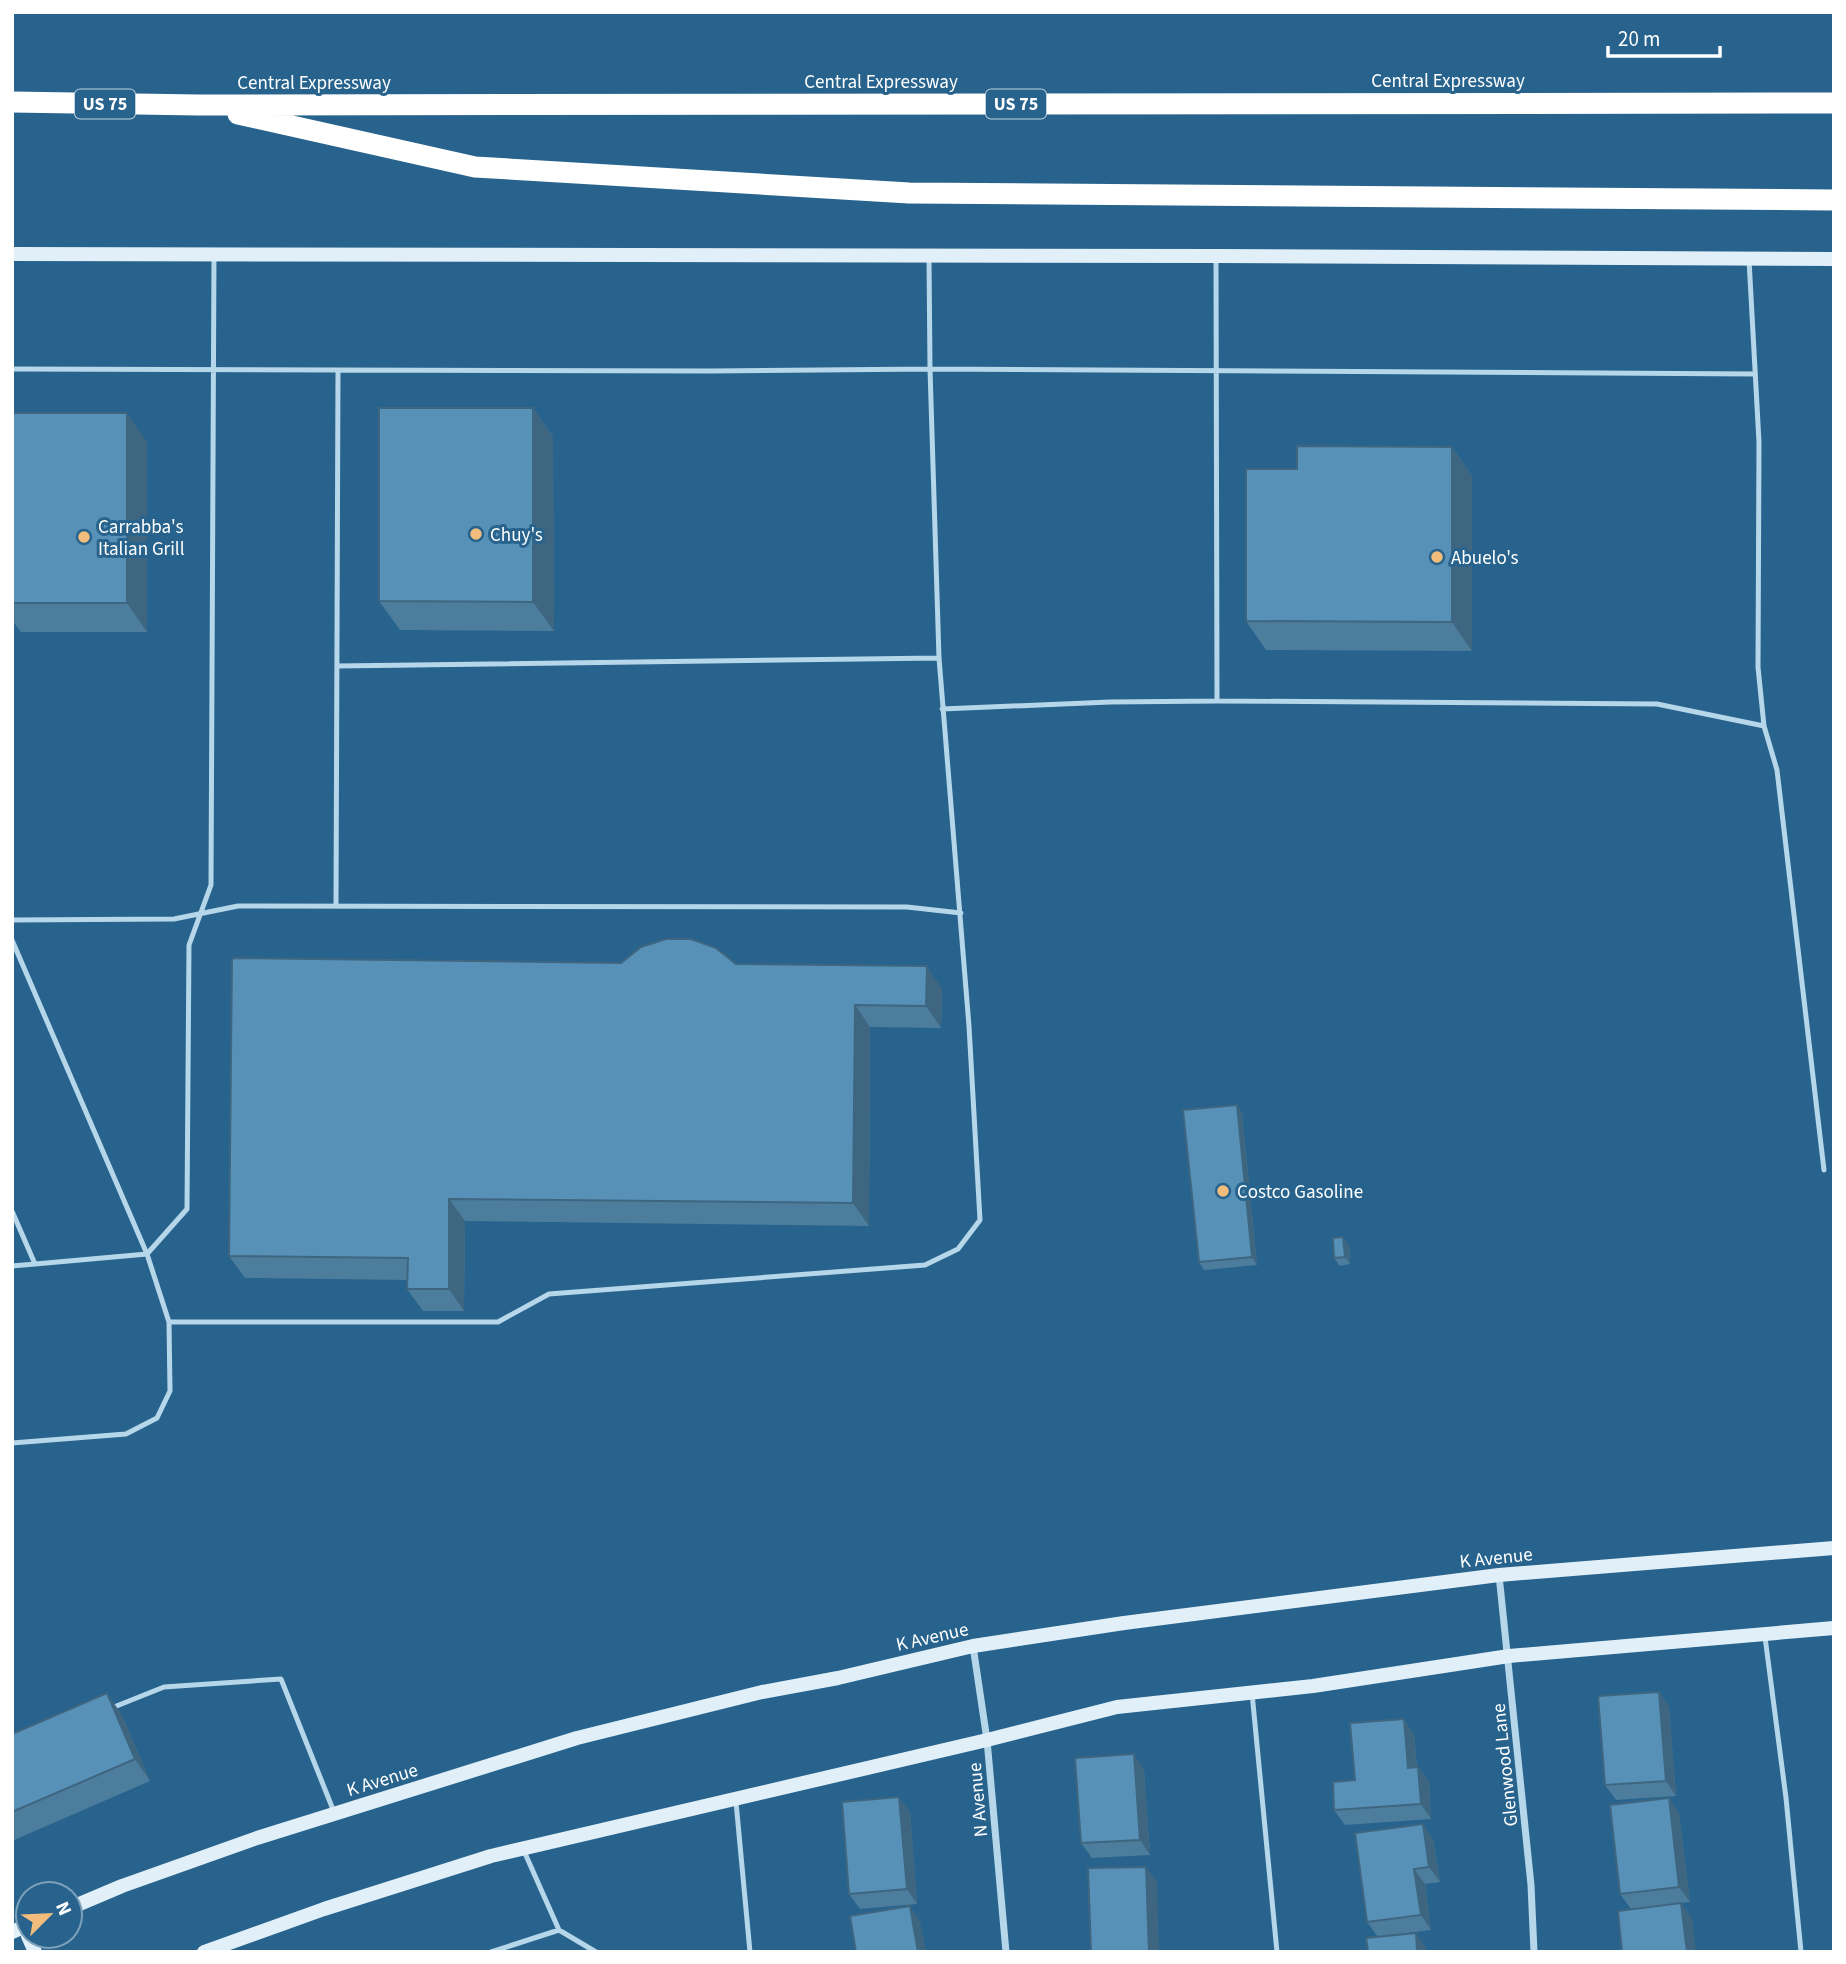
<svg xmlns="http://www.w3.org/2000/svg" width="1846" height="1964" font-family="'Source Sans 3',sans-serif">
<rect width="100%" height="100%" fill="#27638c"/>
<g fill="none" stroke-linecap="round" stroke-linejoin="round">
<!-- lane -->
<path stroke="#b6d6ea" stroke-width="5" d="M1216 259 1217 701
M1749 260 1759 442 1758 667 1764 726 1777 770 1824 1170
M12 369 711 371 930 369 1755 374
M337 666 939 658
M942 709 1110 702 1217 701 1657 704 1764 726
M336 906 338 371
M12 920 174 919 238 906 907 907 961 913
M12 940 147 1254 169 1322 170 1391 157 1418 126 1434 12 1443
M12 1211 35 1264 147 1254 187 1209 189 945 211 885 214 255
M12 1266 35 1264
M169 1322H498L549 1294 925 1265 958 1249 980 1220 969 1026 939 658 930 369 929 258
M1765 1637 1786 1798 1801 1952
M1252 1693 1277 1952
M109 1709 164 1687 281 1679 334 1812
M736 1802 750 1952
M524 1851 559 1930 596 1952
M491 1952 559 1930"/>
<!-- street -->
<path stroke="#b6d6ea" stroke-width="7" d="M1499 1575 1531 1885 1534 1952
M973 1646 987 1740 1006 1952"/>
<!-- secondary -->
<path stroke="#e1eff8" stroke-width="14" d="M12 254 1216 256 1834 259
M70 1908 122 1886 257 1838 577 1738 762 1692 838 1678 973 1646 1124 1623 1499 1575 1834 1548
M12 1932 28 1925
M28 1936 35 1952
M204 1952 324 1909 491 1856 987 1740 1117 1707 1313 1686 1509 1656 1834 1628"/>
<!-- highway -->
<path stroke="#fff" stroke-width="21" d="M12 102 198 105 1834 103
M238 114 475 167 909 193 1834 200"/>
</g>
<!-- wall -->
<path fill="#4c7d9d" d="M533 408 553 437 554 631 400 630 379 601Z
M12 413 147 442V632H21L12 620Z
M1452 447 1472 476V651L1266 650 1246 621 1297 469Z
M736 964 942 989 941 1028 870 1027 869 1226 465 1221 464 1311H423L407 1289 408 1280 245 1278 229 1256Z
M1237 1105 1242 1113 1257 1265 1204 1270 1199 1262Z
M1349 1245 1350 1264 1340 1266 1334 1258Z
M1659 1692 1669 1707 1676 1796 1616 1800 1605 1785Z
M122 1715 150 1781 12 1841V1734Z
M1414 1734 1417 1767H1418L1429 1782 1431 1819 1345 1825 1334 1810 1355 1780Z
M1144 1769 1150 1855 1092 1858 1081 1843Z
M910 1812 917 1904 860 1909 849 1894Z
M1679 1813 1690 1902 1631 1909 1620 1894Z
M1433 1839 1440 1882 1425 1884 1431 1930 1383 1936 1426 1948V1952H1368L1378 1937 1367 1922Z"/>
<!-- shaded-wall -->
<path fill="#3e6680" d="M533 408 553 437 554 631 533 602Z
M127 413 147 442V632L127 603Z
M1452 447 1472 476V651L1452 622Z
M927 966 942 989 941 1028 926 1006Z
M855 1005 870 1027 869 1226 853 1203Z
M1237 1105 1242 1113 1257 1265 1252 1257Z
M449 1199 465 1221 464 1311 449 1289Z
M1343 1237 1349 1245 1350 1264 1345 1257Z
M1659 1692 1669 1707 1676 1796 1666 1781Z
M107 1693 122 1715 150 1781 135 1759Z
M1404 1719 1414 1734 1418 1783 1408 1768Z
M1134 1754 1144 1769 1150 1855 1140 1840Z
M1418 1767 1429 1782 1431 1819 1421 1804Z
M899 1797 910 1812 917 1904 907 1889Z
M1669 1798 1679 1813 1690 1902 1679 1887Z
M1423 1824 1433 1839 1440 1882 1429 1867Z
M1146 1867 1157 1882 1159 1952H1149Z
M1414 1869 1425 1884 1431 1930 1421 1915Z
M1681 1903 1692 1918 1696 1952H1687Z
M910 1906 920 1921 926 1952H918Z
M1416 1933 1426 1948V1952H1417Z"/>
<!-- building -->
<path fill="#5891b7" stroke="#3e6680" stroke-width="2" d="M379 408H533V602L379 601Z
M12 413H127V603H12Z
M1297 446 1452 447V622L1246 621V469H1297Z
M666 939H691L716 948 736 964 927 966 926 1006 855 1005 853 1203 449 1199V1289H407L408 1258 229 1256 232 958 621 963 641 947Z
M1237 1105 1252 1257 1199 1262 1183 1110Z
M1343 1237 1345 1257 1334 1258 1333 1238Z
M1659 1692 1666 1781 1605 1785 1598 1696Z
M107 1693 135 1759 12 1812V1734Z
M1404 1719 1408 1768 1418 1767 1421 1804 1334 1810 1333 1782 1355 1780 1350 1723Z
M1134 1754 1140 1840 1081 1843 1075 1758Z
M899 1797 907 1889 849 1894 842 1802Z
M1669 1798 1679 1887 1620 1894 1610 1805Z
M1423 1824 1429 1867 1414 1869 1421 1915 1367 1922 1355 1833Z
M1146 1867 1149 1952H1091L1088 1868Z
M1681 1903 1687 1952H1622L1618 1911Z
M910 1906 918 1952H856L850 1916Z
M1416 1933 1417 1952H1368L1366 1938Z"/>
<!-- markers -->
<g fill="#f2bd7c" stroke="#27638c" stroke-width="2.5">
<circle cx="476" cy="534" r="7"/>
<circle cx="84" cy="537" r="7"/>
<circle cx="1437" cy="557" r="7"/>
<circle cx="1223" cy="1191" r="7"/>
</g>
<g text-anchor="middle" stroke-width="6" stroke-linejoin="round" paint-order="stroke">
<!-- shield labels -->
<g fill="#27638c" stroke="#bed0dc" stroke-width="2">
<rect x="75" y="89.5" width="60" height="29" rx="5"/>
<rect x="986" y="89.5" width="60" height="29" rx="5"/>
</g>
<g font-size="18" font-weight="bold" fill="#fff">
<text x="105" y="110">US 75</text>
<text x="1016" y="110">US 75</text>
</g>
<!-- street labels -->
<g font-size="19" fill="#fff" stroke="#27638c">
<text x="1448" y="87">Central Expressway</text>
<text x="881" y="88">Central Expressway</text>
<text x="314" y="89">Central Expressway</text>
<text transform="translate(1496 1557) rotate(-6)" y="7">K Avenue</text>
<text transform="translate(932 1636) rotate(-13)" y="7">K Avenue</text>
<text transform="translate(1504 1765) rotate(-96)" y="7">Glenwood Lane</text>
<text transform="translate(382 1779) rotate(-17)" y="7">K Avenue</text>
<text transform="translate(977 1800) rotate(-95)" y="7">N Avenue</text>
</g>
<!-- poi labels -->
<g font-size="19" fill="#fff" stroke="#27638c" text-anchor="start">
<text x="98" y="533">Carrabba's<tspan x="98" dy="22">Italian Grill</tspan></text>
<text x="490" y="541">Chuy's</text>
<text x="1451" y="564">Abuelo's</text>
<text x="1237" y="1198">Costco Gasoline</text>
</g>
</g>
<!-- border -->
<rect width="1846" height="1964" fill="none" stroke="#ffffff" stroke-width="28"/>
<!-- north arrow -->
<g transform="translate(49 1915) rotate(66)"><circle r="33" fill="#27638c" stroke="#7da1ba" stroke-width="2"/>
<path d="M0-5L12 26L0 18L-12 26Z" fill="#f2bd7c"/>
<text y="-10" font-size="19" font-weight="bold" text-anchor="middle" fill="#ffffff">N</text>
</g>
<!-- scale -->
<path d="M1608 46v10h112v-10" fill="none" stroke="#ffffff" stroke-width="3.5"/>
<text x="1618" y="46" font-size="21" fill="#ffffff" stroke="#27638c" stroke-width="5" paint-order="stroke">20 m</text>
</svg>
